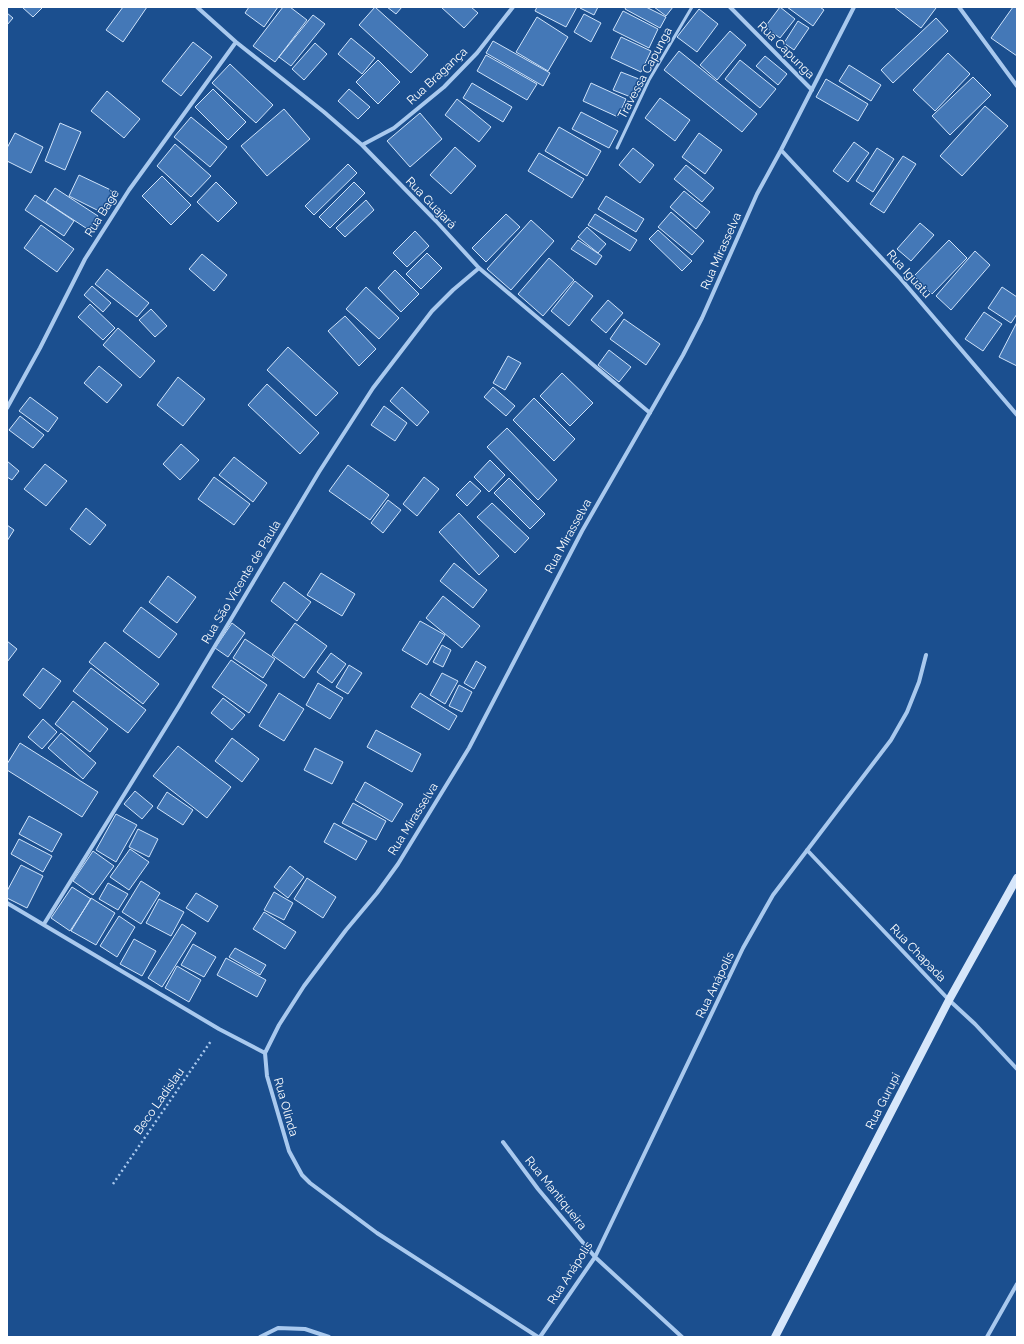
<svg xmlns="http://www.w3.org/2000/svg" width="1024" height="1344" font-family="Raleway,sans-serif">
<rect width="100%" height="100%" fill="#1b4f8f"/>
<!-- building -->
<path fill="#4478b7" stroke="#cfe3fa" d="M22 7H43L33 17Z
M123 7H147L123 42 106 30Z
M249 7H278L264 27 245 13Z
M283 7H290L307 20 275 62 253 46Z
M375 7 428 55 411 73 359 25Z
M387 7H402L396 14Z
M441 7H471L478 13 464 28Z
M537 7H577L566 27 535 11Z
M580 7H598L594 15 580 8Z
M626 7H646L666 17 660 28 625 9Z
M654 7H673L666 16Z
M780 7 795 19 780 38 765 27Z
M787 7H820L824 10 813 26Z
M894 7H934L936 8 921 28Z
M1013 7H1017V56L991 38Z
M699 9 718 24 697 52 677 37Z
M623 11 658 29 649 48 613 30Z
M7 13 13 18 7 25Z
M584 14 601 23 591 42 574 32Z
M313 15 325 24 291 66 279 57Z
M537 17 568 37 548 71 516 52Z
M936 18 948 31 893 83 881 70Z
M798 21 809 28 794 50 784 43Z
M730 31 746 45 717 80 700 65Z
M621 37 651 51 641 72 611 58Z
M351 38 375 58 362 74 338 54Z
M493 41 550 73 543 86 486 53Z
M193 42 212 57 181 96 162 81Z
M315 43 327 54 304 80 292 69Z
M679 51 757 114 742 132 664 70Z
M948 53 970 74 935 111 913 90Z
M486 55 537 84 527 100 477 71Z
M765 56 787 74 778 85 756 66Z
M378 60 400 82 378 104 356 82Z
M740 60 776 89 760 108 725 79Z
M230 64 273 105 256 123 212 83Z
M849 65 881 85 871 101 839 81Z
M621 72 644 81 636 99 613 90Z
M973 77 991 95 950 135 932 116Z
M826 79 868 104 858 121 816 97Z
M472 83 512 107 503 122 463 98Z
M591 83 626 99 618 117 583 101Z
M213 89 246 122 228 140 195 107Z
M349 89 370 107 358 119 338 101Z
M107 91 140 119 124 138 91 111Z
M660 98 690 120 675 141 645 118Z
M457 99 491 127 479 142 445 115Z
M985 106 1008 126 962 176 940 156Z
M284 109 310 139 267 176 241 146Z
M581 112 618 131 609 148 572 129Z
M420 113 442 139 410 167 387 141Z
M191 117 227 147 210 167 174 137Z
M60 123 81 132 65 170 45 161Z
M559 127 601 151 587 176 545 151Z
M15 133 43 147 31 173 7 161V148Z
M699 133 722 150 705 174 682 157Z
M854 142 869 153 848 182 833 171Z
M175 144 211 176 191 197 157 166Z
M455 147 476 166 451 194 430 175Z
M633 148 654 165 640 183 619 165Z
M877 148 894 159 873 192 856 181Z
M539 153 584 179 572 198 528 171Z
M903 156 916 164 884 213 870 204Z
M348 164 357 173 314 215 305 206Z
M686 165 714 188 702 202 674 179Z
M79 175 115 192 105 214 69 196Z
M162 176 191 205 171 225 142 196Z
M216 182 237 203 218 222 197 202Z
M354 182 365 193 330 228 319 217Z
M55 188 98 216 89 230 46 202Z
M684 191 710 212 696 229 670 207Z
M35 195 74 221 64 236 25 210Z
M606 196 644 219 636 232 598 209Z
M366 200 374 210 345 237 336 228Z
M671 212 704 241 692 255 658 227Z
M506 214 520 227 486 262 472 248Z
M595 214 637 240 630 251 588 225Z
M531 220 554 241 511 290 487 269Z
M920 223 934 235 911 261 897 249Z
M41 225 74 249 57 272 24 248Z
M587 227 606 244 598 253 578 237Z
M658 230 692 261 682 271 649 239Z
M415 231 429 246 407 267 393 253Z
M578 240 602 256 596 265 571 249Z
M949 240 967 258 932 294 914 276Z
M975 251 990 265 951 310 936 296Z
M427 253 442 268 421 289 406 274Z
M202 254 227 275 214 291 189 269Z
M549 258 574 280 543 316 518 294Z
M107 269 149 303 137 317 95 284Z
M395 270 419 294 401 312 378 288Z
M575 281 593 296 569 326 551 311Z
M92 286 111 303 103 312 84 295Z
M366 287 399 318 379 339 346 309Z
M1002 287 1017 297V314L1011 323 988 308Z
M608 300 623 313 606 333 591 320Z
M90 304 115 328 103 340 78 317Z
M151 309 167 326 155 337 139 320Z
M984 312 1002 324 983 351 965 339Z
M345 316 376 349 359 366 328 331Z
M624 319 660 344 646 365 610 339Z
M1017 322V366L999 357Z
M118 328 155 361 140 378 103 345Z
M288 347 338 393 316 416 267 370Z
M609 350 631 367 619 382 598 365Z
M508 356 521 363 505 390 493 383Z
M99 366 122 385 107 403 84 383Z
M562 373 593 403 570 426 540 396Z
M178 377 205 399 183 426 157 405Z
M267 384 319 433 300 454 248 405Z
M402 387 429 412 417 426 390 401Z
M493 387 515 406 506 416 484 397Z
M30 397 58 418 48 432 19 411Z
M534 398 575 439 554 461 513 420Z
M384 406 407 423 395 441 371 425Z
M20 416 44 435 33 448 9 430Z
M507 428 557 480 538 500 487 447Z
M181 444 199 460 180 480 163 464Z
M234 457 267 483 253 502 219 475Z
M490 460 505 475 489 492 474 477Z
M7 461 19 471 12 480 7 477Z
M45 464 67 481 46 506 24 489Z
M348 465 389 495 370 520 329 491Z
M214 477 250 504 234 525 198 499Z
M424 477 439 489 417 516 403 504Z
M509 478 545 514 530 529 494 493Z
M470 481 481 491 467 506 456 495Z
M388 500 401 510 383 533 371 523Z
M492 503 529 538 515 553 477 517Z
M86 508 106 525 90 545 70 529Z
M459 513 499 556 479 575 439 532Z
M7 525 14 530 7 541Z
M454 563 487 590 473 608 440 581Z
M321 573 355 594 342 616 307 595Z
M168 576 196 597 177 623 149 602Z
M284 582 311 602 297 621 271 601Z
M443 596 480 626 462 648 426 618Z
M141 607 177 634 159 658 123 631Z
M420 621 445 635 427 665 402 650Z
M232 623 245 633 228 657 215 648Z
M295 623 327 646 304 678 272 655Z
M245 639 275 659 263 678 233 658Z
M7 641 17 649 7 662Z
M105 642 159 684 143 704 89 662Z
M442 645 451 650 443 667 433 662Z
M331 653 346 664 332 683 317 672Z
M231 660 267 685 249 713 212 687Z
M476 661 486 667 474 689 464 683Z
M349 665 362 673 348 694 336 687Z
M43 668 61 681 40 709 23 695Z
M91 668 146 710 128 733 73 691Z
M442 673 458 681 445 704 430 695Z
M318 683 343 698 330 719 306 705Z
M459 685 472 692 462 712 449 706Z
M279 693 304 709 284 741 259 726Z
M420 693 457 716 449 730 411 707Z
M223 698 245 715 232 730 211 713Z
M73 701 108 729 90 752 55 724Z
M43 719 57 732 42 749 28 737Z
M376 730 421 754 412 772 367 747Z
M61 733 96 763 83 779 48 748Z
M232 738 259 759 242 782 215 761Z
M20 743 98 792 82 817 7 770V764Z
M178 746 231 787 207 818 153 776Z
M315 748 343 762 332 784 304 770Z
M365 782 403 804 392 822 355 800Z
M135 791 153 806 142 819 124 804Z
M167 792 193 810 183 825 157 808Z
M353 803 386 821 376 840 342 823Z
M116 814 137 825 116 862 96 850Z
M29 816 62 834 52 852 19 834Z
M334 823 367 841 356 860 324 842Z
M138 829 158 839 149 857 129 847Z
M19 839 52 856 43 872 11 854Z
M130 849 149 862 129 890 110 877Z
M93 851 114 866 93 895 73 881Z
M21 865 43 876 27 908 7 898V891Z
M290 866 304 877 288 898 274 887Z
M307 878 336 897 323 918 294 899Z
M141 881 160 893 141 924 122 912Z
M108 883 128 894 118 910 99 899Z
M72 887 91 899 70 931 51 918Z
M274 892 293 903 284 920 264 910Z
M196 893 218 906 208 922 186 908Z
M91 898 115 913 96 945 71 931Z
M159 899 184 912 171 936 146 923Z
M264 912 296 932 285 949 253 929Z
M119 916 135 927 117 957 100 946Z
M182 924 196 933 162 987 148 978Z
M134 939 156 951 142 976 120 964Z
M193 944 216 957 204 977 181 965Z
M235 948 266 965 260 975 229 957Z
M226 958 266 980 257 997 217 975Z
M177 966 201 980 189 1002 165 988Z"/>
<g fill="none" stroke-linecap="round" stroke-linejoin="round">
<!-- path -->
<path stroke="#a9c9ee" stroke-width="2.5" stroke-dasharray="2 3" stroke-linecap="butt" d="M113 1184 211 1041"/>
<!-- lane -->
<path stroke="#a9c9ee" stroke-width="3" d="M617 148 649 80 692 7"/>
<!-- street -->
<path stroke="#a9c9ee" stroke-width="4" d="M197 7 236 42 324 112 362 145 436 221 479 268 650 413
M730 7 812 90
M959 7 1017 86
M362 145 394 128 444 87 477 53 513 7
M781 150 900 278 1017 415
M7 408 40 348 85 259 129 190 236 42
M807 850 949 1000 975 1024 1017 1069
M7 903 219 1029 265 1053 267 1076 289 1151 302 1175 310 1183 377 1233 538 1337
M44 924 179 706 319 472 373 388 432 311 453 290 479 268
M265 1053 279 1025 304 986 346 930 377 893 398 864 469 748 582 531 683 355 702 318 757 194 781 150 854 7
M503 1142 538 1189 595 1257 682 1337
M260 1337 278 1328 305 1329 329 1337
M540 1337 595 1257 743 948 773 895 891 740 907 712 919 682 926 655
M987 1337 1017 1284"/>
<!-- secondary -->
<path stroke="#d6e6fa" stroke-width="8" d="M775 1337 949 1000 1017 878"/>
</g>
<g text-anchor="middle" stroke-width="3" stroke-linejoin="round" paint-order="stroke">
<!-- street labels -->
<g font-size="12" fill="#fff" stroke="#1b4f8f">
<text transform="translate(786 50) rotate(45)" y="4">Rua Capunga</text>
<text transform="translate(645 73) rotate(-62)" y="4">Travessa Capunga</text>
<text transform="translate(437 76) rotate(-43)" y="4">Rua Bragança</text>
<text transform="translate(431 203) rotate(46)" y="4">Rua Guajará</text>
<text transform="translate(102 213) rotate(-58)" y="4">Rua Bagé</text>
<text transform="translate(721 251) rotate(-66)" y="4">Rua Mirasselva</text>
<text transform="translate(909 274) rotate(48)" y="4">Rua Iguatu</text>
<text transform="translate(568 536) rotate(-61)" y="4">Rua Mirasselva</text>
<text transform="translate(241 582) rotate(-59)" y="4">Rua São Vicente de Paula</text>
<text transform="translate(413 819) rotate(-58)" y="4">Rua Mirasselva</text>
<text transform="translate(918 953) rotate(46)" y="4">Rua Chapada</text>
<text transform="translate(715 985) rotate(-64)" y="4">Rua Anápolis</text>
<text transform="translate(159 1101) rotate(-55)" y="4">Beco Ladislau</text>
<text transform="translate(883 1101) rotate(-63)" y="4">Rua Gurupi</text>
<text transform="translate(286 1107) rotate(74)" y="4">Rua Olinda</text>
<text transform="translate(556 1193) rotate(51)" y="4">Rua Mantiqueira</text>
<text transform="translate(570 1273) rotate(-57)" y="4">Rua Anápolis</text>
</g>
</g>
<!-- border -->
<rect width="1024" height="1344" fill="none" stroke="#ffffff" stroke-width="16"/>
</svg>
